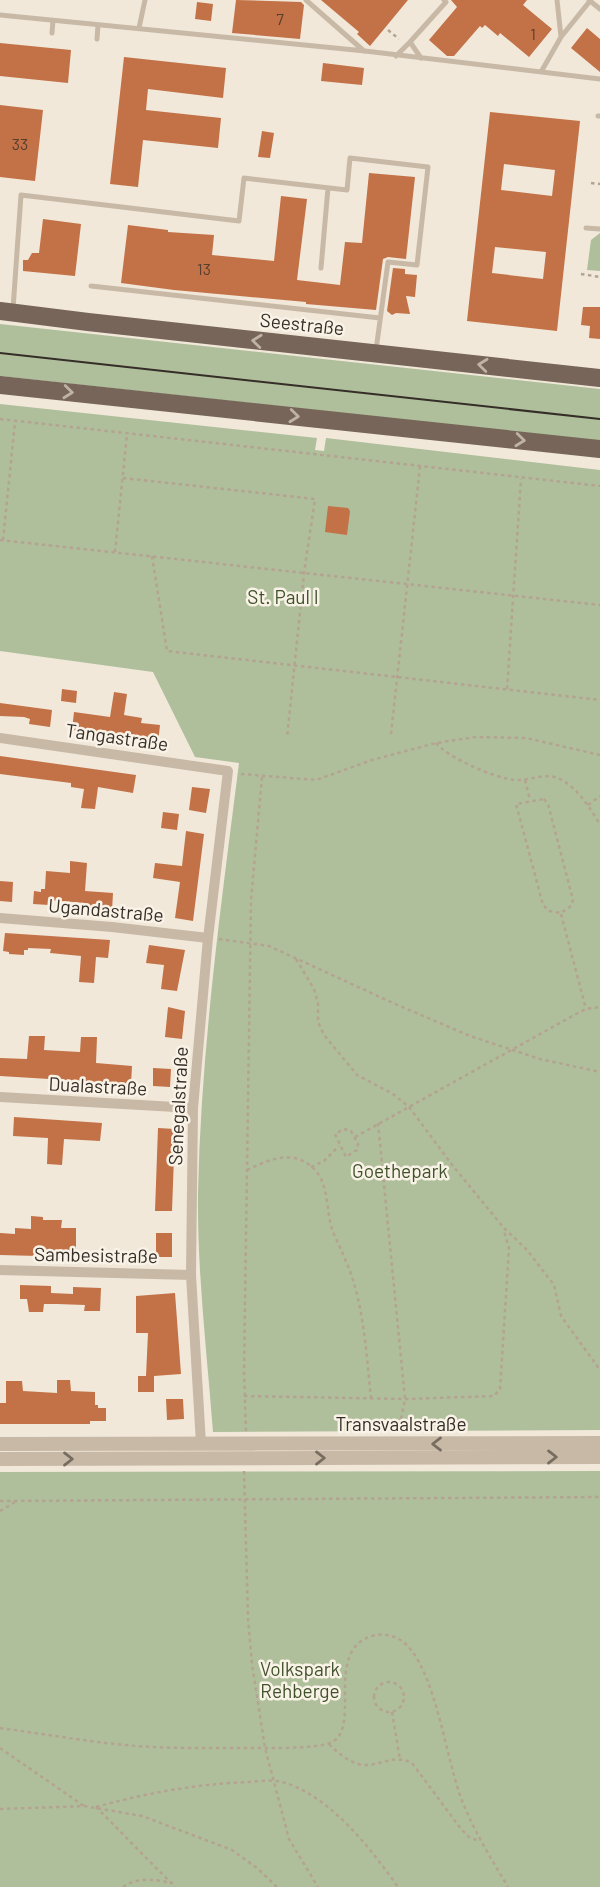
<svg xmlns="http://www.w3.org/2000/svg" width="600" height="1887" font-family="Barlow,sans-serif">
<rect width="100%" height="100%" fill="#f1e8da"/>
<!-- green -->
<path fill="#afbf9b" d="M600 233V271L587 270 591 240Z
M0 324 600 389V441L0 376Z
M0 404 317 438 315 450 324 451 326 438 600 470V1430L213 1432C207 1353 197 1272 198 1193 201 1049 221 906 239 763L195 757 153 672 0 651Z
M600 1471V1887H0V1472Z"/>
<!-- building -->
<path fill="#c37146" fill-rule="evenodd" d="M236 0 301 2 304 5 300 39 232 33Z
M321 0H408L370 46 357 34 359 32Z
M451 0H527L523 5 552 29 529 57 500 33 498 36 485 25 482 28 480 26 454 56H447L429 40 457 7Z
M197 2 213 4 211 21 195 19Z
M587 28 600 39V72L571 48Z
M0 43 71 50 68 83 0 76Z
M124 57 226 68 223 98 148 89 146 110 221 118 218 148 143 140 138 187 110 184Z
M323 63 364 68 362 85 321 81Z
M0 105 43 110 35 181 0 177Z
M490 112 580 121 557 331 467 321ZM504 164 555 170 552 196 501 190ZM495 247 546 252 543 279 492 273Z
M262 131 274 133 270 158 258 157Z
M369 173 415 177 406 259 388 257 383 259 376 310 306 304V302L174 290 121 283 128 225 168 230V232L214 235 212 255 274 261 281 196 307 199 297 280 340 285 345 242 362 243Z
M43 219 81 224 75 276 23 271V260H28L32 253H39Z
M393 268 405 269V274L417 275 415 297 406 296 410 314 396 313 392 315 387 311Z
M583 307H600V339L589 338 590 326 581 325Z
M328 506 348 508 350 511 347 535 325 532Z
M62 689 77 691 76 703 61 701Z
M114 692 127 694 124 715 142 718 141 723 160 725 158 743 72 730 74 712 110 717Z
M0 703 52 710 50 727 29 724 30 719 24 717 0 716Z
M0 756 136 775 133 793 98 787 95 809 81 808 84 789 71 787V783L0 774Z
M192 787 210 789 206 813 189 810Z
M163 812 179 814 177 830 161 828Z
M186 831 204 834 193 921 175 918 180 882 153 878 155 863 182 866Z
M70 861 87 863 85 891 113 893 112 911 84 908 85 903 49 900V905L33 904 34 891 41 892V889H45L46 871 70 873Z
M0 881 13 882 12 902 0 901Z
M5 933 110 940 108 958 96 957 94 983 79 982 81 956 50 953 51 949 28 948V950H24V955L9 954V952L3 951Z
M149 945 185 950 177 991 161 989 164 965 146 963Z
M168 1007 185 1011 182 1039 165 1037Z
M29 1036H45L44 1050 80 1052 81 1037H97L96 1063 132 1066 131 1084 0 1076V1058L27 1059Z
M153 1068 171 1069 170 1087 153 1086Z
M14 1117 102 1123 100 1141 64 1139 62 1165 47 1164 48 1138 13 1136Z
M158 1128 175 1129 172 1211H155Z
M31 1216 43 1217V1220H62L61 1228H76V1257L0 1255V1233L15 1234V1228L31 1229Z
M156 1233H172V1257H156Z
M20 1285 51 1286V1293L73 1294V1287L101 1288 100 1311H84L85 1305 57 1304H44L43 1312H29L27 1299H20Z
M175 1293 181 1374 154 1376V1392H138V1376H146L148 1333H136V1296Z
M57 1380H70L71 1391 95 1392V1405H98V1408H106V1421H90V1424H0V1403H6V1381H22L23 1391 57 1393Z
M166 1399H183L184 1419 167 1420Z"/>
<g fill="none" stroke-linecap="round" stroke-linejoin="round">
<!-- path -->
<path stroke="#b4a391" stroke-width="2.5" stroke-dasharray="3.5 3.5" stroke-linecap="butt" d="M388 30 399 39
M591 183 600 184
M581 274 600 277
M0 419 600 486
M123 478 315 499 304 573 287 738
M0 540 600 605
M3 540 15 422
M115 552 127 434
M152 556 167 651 600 700
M507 689 521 479
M391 734 420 467
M436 743C448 758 495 778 514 780 531 781 546 771 562 780 578 789 591 809 600 825
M241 774 316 780 372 760 436 743 475 737 526 738 600 755
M525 780 530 800
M544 799 548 804 573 900 571 906 561 913 549 911 543 905 516 804Z
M588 805 600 796
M561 914 586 1009
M219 939 269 946 393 1003 470 1036 540 1059 600 1072
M296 959 314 989 318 1003V1022L324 1035 357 1075 393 1094 409 1107 453 1166 503 1227 527 1250 554 1285 561 1316 600 1370
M378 1123 405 1399 399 1430
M344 1129 351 1131 358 1144 357 1150 346 1157 335 1134Z
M355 1137 576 1014 586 1009 600 1007
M311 1167 324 1161 339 1146
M247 1170C264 1162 284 1152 303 1161 332 1175 324 1208 333 1232 341 1250 350 1268 355 1287 365 1323 367 1361 371 1398
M244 1396 405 1399 494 1396 500 1389 509 1248 504 1231
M246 1431 244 1372 251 900 262 777
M244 1471 248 1618 252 1664 265 1748 289 1839 318 1887
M0 1501 600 1497
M0 1511 15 1502
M374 1697a15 15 0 1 1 30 0a15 15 0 1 1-30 0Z
M392 1712 400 1760
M0 1728C38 1733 77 1740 115 1744 159 1749 204 1748 248 1748 270 1748 306 1749 327 1744 366 1734 321 1651 372 1636 383 1633 393 1635 402 1641 436 1666 446 1763 463 1803 475 1833 492 1860 508 1887
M329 1744C371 1787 382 1748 412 1763L461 1829 470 1838 480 1841
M0 1748 84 1806
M96 1807C146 1793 196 1784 249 1782 261 1781 274 1779 286 1783 333 1799 370 1848 398 1887
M96 1807 175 1887
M0 1809 84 1806 142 1816 232 1850 257 1868 277 1887
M123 1887C138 1876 156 1880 173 1883"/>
<!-- service -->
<path stroke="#c8b9a6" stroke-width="5" d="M306 0 364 51
M557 0 561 37
M589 0 600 9
M0 15 365 51 600 79
M139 28 145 0
M52 33 53 20
M97 39 98 25
M396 56 410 42
M421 58 410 42 446 2 444 0
M541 72 561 37 590 1
M598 116H600
M586 228 600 229
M321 268 328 188
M91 286 380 318
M13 309 21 195 239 221 244 178 347 190 350 158 428 167 417 265 388 262 376 350"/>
<!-- minor -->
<path stroke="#c8b9a6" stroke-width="10" d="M0 738 228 771 208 938 193 1108 191 1275 201 1444
M0 918 112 927 208 938
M0 1097 193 1108
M0 1270 191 1275"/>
<!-- tertiary -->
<path stroke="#c8b9a6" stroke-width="14" d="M0 1444 600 1443
M0 1459 600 1457"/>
<!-- primary -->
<path stroke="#766558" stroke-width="18" d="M0 311 88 322 600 378
M0 385 600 449"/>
<!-- tram -->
<path stroke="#352d27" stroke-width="2" d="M0 353 600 419"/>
</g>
<!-- one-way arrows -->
<defs><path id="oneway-chevron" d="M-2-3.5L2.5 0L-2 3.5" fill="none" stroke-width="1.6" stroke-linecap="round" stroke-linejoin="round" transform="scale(1.75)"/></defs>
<g stroke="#beb3a6">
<use href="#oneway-chevron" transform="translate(257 341) rotate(-174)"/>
<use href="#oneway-chevron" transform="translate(483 365) rotate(-174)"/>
<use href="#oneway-chevron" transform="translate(68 392) rotate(6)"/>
<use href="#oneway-chevron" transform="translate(294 416) rotate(6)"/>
<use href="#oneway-chevron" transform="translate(520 440) rotate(6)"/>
</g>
<g stroke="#776c60">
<use href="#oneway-chevron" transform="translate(437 1444) rotate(180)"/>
<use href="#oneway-chevron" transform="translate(552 1457)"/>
<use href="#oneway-chevron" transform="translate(320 1458)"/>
<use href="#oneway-chevron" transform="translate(68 1459)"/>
</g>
<g text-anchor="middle" stroke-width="5" stroke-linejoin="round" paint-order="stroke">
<!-- number labels -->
<g font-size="16" fill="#583e2f">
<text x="280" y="25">7</text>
<text x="533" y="40">1</text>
<text x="20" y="150">33</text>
<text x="204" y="275">13</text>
</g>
<!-- street labels -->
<g font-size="19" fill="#352d27" stroke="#f9f2e6">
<text transform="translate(302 324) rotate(6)" y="7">Seestraße</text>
<text transform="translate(117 737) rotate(8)" y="7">Tangastraße</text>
<text transform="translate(106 910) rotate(5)" y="7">Ugandastraße</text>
<text transform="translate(98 1086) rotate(3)" y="7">Dualastraße</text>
<text transform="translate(178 1106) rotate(-87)" y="7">Senegalstraße</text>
<text transform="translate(96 1255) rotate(1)" y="7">Sambesistraße</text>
<text x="401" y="1431">Transvaalstraße</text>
</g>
<!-- park labels -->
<g font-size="19" fill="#40522b" stroke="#f9f2e6">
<text x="283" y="604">St. Paul I</text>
<text x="400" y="1178">Goethepark</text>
<text x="300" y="1676">Volkspark<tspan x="300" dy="22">Rehberge</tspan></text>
</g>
</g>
</svg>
